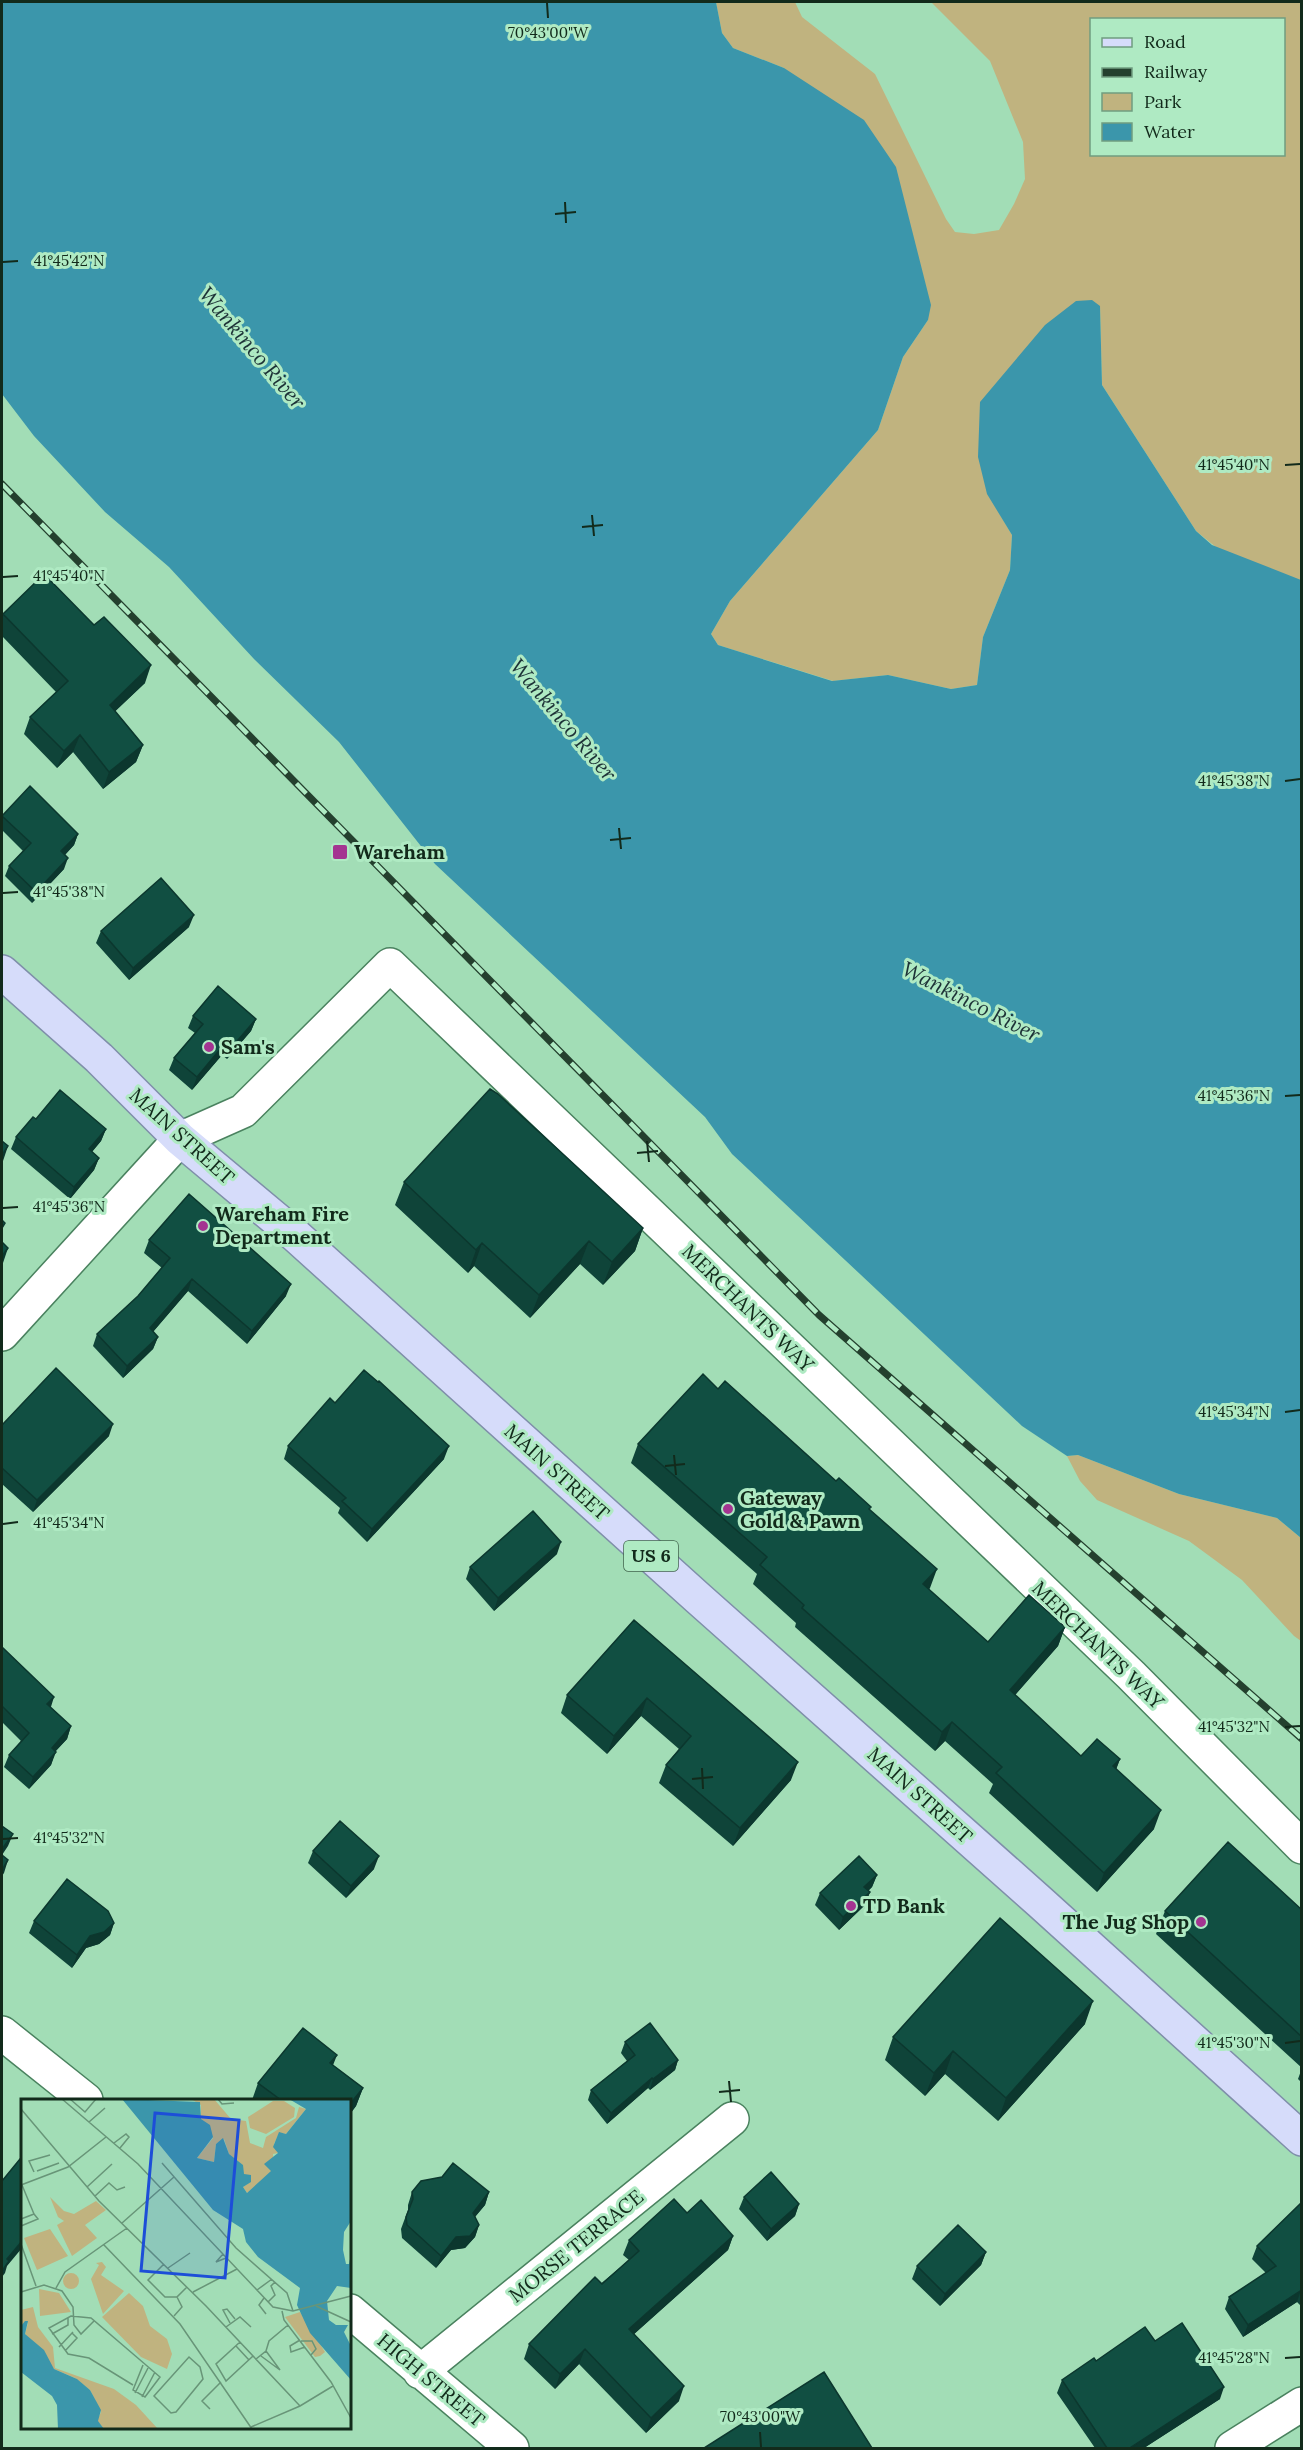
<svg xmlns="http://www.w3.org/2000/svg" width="1303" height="2450" font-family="Lora,serif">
<rect width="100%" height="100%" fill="#a2ddb6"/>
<!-- green -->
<path fill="#c0b37f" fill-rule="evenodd" d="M716 2H795L802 17 875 74 946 219 955 232 974 234 999 230 1014 204 1025 179 1023 142 990 61 931 2H1301V616L1196 531 1102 385 1100 306 988 494 1012 535 1010 570 983 637 977 685 951 689 888 675 833 681 718 645 711 634 730 601 878 430 903 357 928 320 784 68 733 48 722 33ZM1092 20H1284V154H1092Z
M1078 1455 1179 1494 1277 1518 1301 1538V1641L1294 1636 1242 1580 1189 1541 1097 1500 1080 1481 1067 1456Z"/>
<!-- water -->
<path fill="#3b96ab" d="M2 2H716L722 33 733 48 784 68 864 120 896 167 931 305 928 320 903 357 878 430 730 601 711 634 718 645 832 681 888 675 951 689 977 685 983 637 1010 570 1012 535 987 494 978 457 980 402 1045 325 1076 301 1092 300 1100 306 1102 385 1196 531 1212 545 1301 580V1538L1277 1518 1179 1494 1078 1455 1067 1456 1022 1426 732 1154 705 1117 435 864 339 742 254 659 169 567 105 512 34 436 2 394Z"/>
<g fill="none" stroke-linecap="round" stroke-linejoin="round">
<!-- minor casing -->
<g stroke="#4a825f" stroke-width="36">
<path id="minor" d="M2 1334 180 1139 243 1111 390 965 1131 1675 1302 1847
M2 2033 86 2100
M350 2311 512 2448
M420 2372 732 2119
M1232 2448 1302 2404"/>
</g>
<!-- major casing -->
<g stroke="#7f8fa9" stroke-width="36">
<path id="major" d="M2 972 99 1058 180 1139 295 1235 699 1599 1040 1902 1302 2139"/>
</g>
<!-- minor -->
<use href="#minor" stroke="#fff" stroke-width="33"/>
<!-- major -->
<use href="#major" stroke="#d6dcfa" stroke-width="33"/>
<!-- rail casing -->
<g stroke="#24402e" stroke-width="7">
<path id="rail" d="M2 484 819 1315 1302 1739"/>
</g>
<!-- rail -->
<use href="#rail" stroke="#afeac3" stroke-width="4.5" stroke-dasharray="14" stroke-linecap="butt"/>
</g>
<!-- wall -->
<path fill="#0f4439" d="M3 614 145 683 115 711 143 745 136 762 103 789 73 752 57 768 24 734 30 717 56 692 2 636V617Z
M2 816 78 834 74 845 65 855 64 869 32 903 5 876 9 866 23 851 2 830Z
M189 927 129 980 96 943 101 931Z
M193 1016 256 1019 251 1031 227 1059 222 1055 192 1090 169 1070 174 1058 195 1033 188 1028Z
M36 1119 106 1129 101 1141 92 1152 99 1158 94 1170 70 1199 11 1149 16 1137Z
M404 1182 643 1228 635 1251 603 1285 580 1264 530 1318 474 1266 468 1273 395 1205Z
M149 1240 286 1296 247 1344 188 1291 153 1332 158 1337 153 1349 123 1378 93 1346 97 1334 138 1296 162 1268 144 1253Z
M718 1389 836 1481 870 1510 930 1588 928 1589 988 1642 1065 1627 1058 1646 1015 1695 1081 1756 1120 1759 1116 1769 1154 1829 1097 1892 989 1793 993 1784 945 1741 935 1751 795 1627 796 1623 753 1584 757 1574 631 1463 638 1444Z
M335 1403 444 1459 367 1542 338 1513 340 1508 284 1459 288 1446Z
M2 1425 109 1436 33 1512 2 1484Z
M557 1554 494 1611 466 1579 470 1567Z
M634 1620 791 1780 733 1846 659 1783 666 1765 679 1749 641 1716 607 1754 561 1713 567 1695Z
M2 1647 50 1707 71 1726 67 1739 55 1752 51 1765 29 1789 4 1767 9 1755 21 1741 2 1722Z
M313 1851 374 1869 346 1898 308 1863Z
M877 1875 872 1887 868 1891 870 1892 865 1905 839 1930 815 1905 820 1893Z
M1302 1910V2068L1156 1934 1165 1911Z
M34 1921 114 1923 110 1935 99 1944 86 1948 72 1968 29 1933Z
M1085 2024 998 2121 945 2074 925 2096 885 2060 893 2037Z
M625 2042 678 2060 675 2070 650 2090 648 2088 607 2124 588 2100 591 2090 627 2061 621 2053Z
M333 2065 363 2088 356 2106 350 2114V2100H252L258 2083Z
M1302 2068V2083L1298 2079Z
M412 2192H489L485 2205 475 2217 479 2225 475 2237 465 2248 451 2250 436 2268 402 2238 401 2229 408 2210V2205Z
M744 2197 799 2204 795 2216 767 2241 739 2209Z
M1302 2202V2307L1297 2302 1243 2337 1225 2309 1229 2297 1266 2273 1252 2259 1257 2246Z
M687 2213 733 2236 728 2250 634 2334 679 2401 646 2433 579 2364 555 2389 524 2359 529 2344 629 2260 623 2255 629 2240Z
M986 2252 981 2265 940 2306 912 2279 917 2266Z
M1155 2341 1220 2399 1144 2448H1095L1057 2393 1062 2380 1096 2361Z"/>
<!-- shaded-wall -->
<path fill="#0c372e" d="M151 665 145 683 104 722 110 705Z
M80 735 73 752 57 768 64 751Z
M143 745 136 762 103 789 109 772Z
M78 834 74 845 58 862 61 851Z
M68 858 64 869 32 903 36 892Z
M194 915 189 927 129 980 133 968Z
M256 1019 251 1031 227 1059 232 1047Z
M226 1042 222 1055 192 1090 197 1077Z
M106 1129 101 1141 84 1161 89 1149Z
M8 1146 3 1161 2 1163V1155Z
M99 1158 94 1170 70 1199 74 1187Z
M643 1228 635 1251 603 1285 612 1262Z
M589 1241 580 1264 530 1318 539 1295Z
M482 1243 474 1266 468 1273 476 1250Z
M8 1248 3 1263 2 1264V1256Z
M192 1279 188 1291 145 1341 150 1328Z
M291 1284 286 1296 247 1344 252 1331Z
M158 1337 153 1349 123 1378 127 1366Z
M113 1424 109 1436 33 1512 37 1500Z
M449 1446 444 1459 367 1542 372 1529Z
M561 1542 557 1554 494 1611 498 1598Z
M937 1569 930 1588 916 1604 923 1584Z
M1065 1627 1058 1646 1003 1709 1010 1690Z
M54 1697 50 1710 47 1704Z
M647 1698 641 1716 607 1754 614 1736Z
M952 1722 945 1741 935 1751 942 1732Z
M71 1726 67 1739 47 1760 52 1748Z
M56 1752 51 1765 29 1789 33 1777Z
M1120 1759 1113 1778V1766Z
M798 1762 791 1780 733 1846 740 1828Z
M1161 1810 1154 1829 1097 1892 1104 1873Z
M13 1834 8 1846 2 1855V1849Z
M379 1856 374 1869 346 1898 351 1886Z
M8 1860 4 1873 2 1876V1870Z
M877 1875 872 1887 860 1899 864 1887Z
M870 1892 865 1905 839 1930 843 1917Z
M114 1923 110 1935 99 1944 86 1948 72 1968 77 1955 90 1936Z
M1093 2001 1085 2024 998 2121 1006 2098Z
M953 2051 945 2074 925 2096 934 2073Z
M337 2055 330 2073V2063Z
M678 2060 675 2070 650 2090 653 2079Z
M652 2078 648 2088 607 2124 611 2113Z
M363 2088 356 2106 350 2114V2104Z
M489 2192 485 2205 468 2225 473 2213Z
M799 2204 795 2216 767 2241 771 2229Z
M479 2225 475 2237 465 2248 451 2250 436 2268 441 2256 456 2237Z
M733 2236 728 2250 623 2344 629 2329Z
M22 2241V2248L7 2266 5 2273 2 2277V2271L7 2259Z
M986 2252 981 2265 940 2306 945 2294Z
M1301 2290 1297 2302 1243 2337 1248 2325Z
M585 2349 579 2364 555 2389 560 2374Z
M684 2386 679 2401 646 2433 651 2418Z
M1224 2387 1220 2399 1144 2448H1130Z"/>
<!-- building -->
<path fill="#114f42" stroke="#0c372e" stroke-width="1.5" d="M44 574 94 625 104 617 151 665 110 705 143 745 109 772 80 735 64 751 30 717 68 681 3 614Z
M30 786 78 834 61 851 68 858 36 892 9 866 31 843 2 816Z
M161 878 194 915 133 968 101 931Z
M218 986 256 1019 232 1047 226 1042 197 1077 174 1058 203 1024 193 1016Z
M490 1089 498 1094 643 1228 612 1262 589 1241 539 1295 482 1243 476 1250 404 1182Z
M60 1090 106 1129 89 1149 99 1158 74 1187 16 1137 33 1117 36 1119Z
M2 1141 8 1146 2 1155Z
M189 1194 291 1284 252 1331 192 1279 150 1328 158 1337 127 1366 97 1334 138 1296 170 1258 149 1240Z
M2 1220 5 1223 2 1228Z
M2 1242 8 1248 2 1256Z
M56 1368 113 1424 37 1500 2 1468V1425Z
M364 1370 378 1382 379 1381 449 1446 372 1529 342 1501 346 1498 288 1446 330 1398 335 1403Z
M703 1374 718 1389 725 1381 836 1481 839 1478 871 1507 869 1509 937 1569 923 1584 988 1642 1029 1595 1065 1627 1010 1690 1081 1756 1097 1739 1120 1759 1113 1766 1161 1810 1104 1873 996 1773 1002 1767 952 1722 942 1732 802 1608 804 1605 760 1565 767 1557 638 1444Z
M533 1511 561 1542 498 1598 470 1567Z
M634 1620 798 1762 740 1828 666 1765 691 1736 647 1698 614 1736 567 1695Z
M2 1647 54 1697 47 1704 71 1726 52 1748 56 1752 33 1777 9 1755 29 1733 2 1706Z
M340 1821 379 1856 351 1886 313 1851Z
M2 1826 13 1834 2 1849Z
M1228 1842 1302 1910V2037L1165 1911Z
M2 1855 8 1860 2 1870Z
M859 1856 877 1875 864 1887 870 1892 843 1917 820 1893Z
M67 1879 108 1911 114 1923 104 1932 90 1936 77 1955 34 1921Z
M1000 1918 1093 2001 1006 2098 953 2051 934 2073 893 2037Z
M650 2023 678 2060 653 2079 652 2078 611 2113 591 2090 635 2055 625 2042Z
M303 2028 337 2055 330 2063 363 2088 350 2104V2100H281L258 2083Z
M20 2159 22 2162V2241L7 2259 9 2261 2 2271V2181Z
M453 2163 489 2192 473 2213 479 2225 470 2236 456 2237 441 2256 407 2225 406 2217 413 2199 412 2192 421 2181 442 2177Z
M771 2172 799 2204 771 2229 744 2197Z
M674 2199 687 2213 701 2200 733 2236 629 2329 684 2386 651 2418 585 2349 560 2374 529 2344 595 2277 602 2284 639 2251 629 2240Z
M1302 2202V2290L1248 2325 1229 2297 1276 2266 1257 2246Z
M958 2225 986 2252 945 2294 917 2266Z
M1182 2323 1224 2387 1130 2448H1107L1062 2380 1094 2358 1096 2361 1145 2327 1155 2341Z
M824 2372 872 2448H704Z"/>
<!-- ticks -->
<path fill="none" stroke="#122a1b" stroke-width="2" d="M547 3 548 18M565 202 566 223M555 214 576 212M3 262 18 261M1285 465 1300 464M592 515 594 536M582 527 603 525M3 577 18 576M1285 781 1300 779M619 828 621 849M610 840 631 838M3 893 18 892M1285 1096 1300 1095M647 1141 649 1162M637 1153 658 1151M3 1208 18 1207M1285 1412 1300 1410M674 1455 676 1475M665 1466 685 1464M3 1524 18 1522M1285 1727 1300 1726M702 1768 703 1789M692 1779 713 1777M3 1839 18 1838M1285 2043 1300 2041M729 2081 731 2102M719 2092 740 2090M1285 2358 1300 2357M760 2432 761 2447"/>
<!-- markers -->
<g fill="#a43491" stroke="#afeac3" stroke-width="2">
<rect x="332" y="844" width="16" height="16" rx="3"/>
<circle cx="209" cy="1047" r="6"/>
<circle cx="203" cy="1226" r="6"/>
<circle cx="728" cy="1509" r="6"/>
<circle cx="851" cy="1906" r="6"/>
<circle cx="1201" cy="1922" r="6"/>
</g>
<g text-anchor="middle" stroke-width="6" stroke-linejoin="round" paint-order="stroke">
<!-- shield labels -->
<rect fill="#afeac3" stroke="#41644d" stroke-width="1.5" x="624" y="1541" width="54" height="30" rx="4.5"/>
<g font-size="18" font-weight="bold" fill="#122a1b">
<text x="651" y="1562">US 6</text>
</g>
<!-- poi labels -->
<g font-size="20" font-weight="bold" fill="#122a1b" stroke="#afeac3" text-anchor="start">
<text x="354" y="859">Wareham</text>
<text x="221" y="1054">Sam's</text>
<text x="215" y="1221">Wareham Fire<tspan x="215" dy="23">Department</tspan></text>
<text x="740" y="1505">Gateway<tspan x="740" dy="23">Gold &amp; Pawn</tspan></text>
<text x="863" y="1913">TD Bank</text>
<text x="1189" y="1929" text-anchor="end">The Jug Shop</text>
</g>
<!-- street labels -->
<g font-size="20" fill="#122a1b" stroke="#afeac3">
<text transform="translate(182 1136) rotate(42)" y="7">MAIN STREET</text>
<text transform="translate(748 1308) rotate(44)" y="7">MERCHANTS WAY</text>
<text transform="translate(557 1472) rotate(42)" y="7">MAIN STREET</text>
<text transform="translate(1098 1645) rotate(44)" y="7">MERCHANTS WAY</text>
<text transform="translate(920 1795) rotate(42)" y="7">MAIN STREET</text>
<text transform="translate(576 2246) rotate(-39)" y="7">MORSE TERRACE</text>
<text transform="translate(431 2380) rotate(40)" y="7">HIGH STREET</text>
</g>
<!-- water labels -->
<g font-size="21" font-style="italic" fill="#1d3237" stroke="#afeac3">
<text transform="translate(252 348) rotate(50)" y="7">Wankinco River</text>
<text transform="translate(563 720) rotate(50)" y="7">Wankinco River</text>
<text transform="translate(971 1002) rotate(27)" y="7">Wankinco River</text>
</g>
</g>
<!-- overview -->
<g transform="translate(21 2099)">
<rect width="330" height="330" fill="#a2ddb6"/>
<path d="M170 0H193L210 20 225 22 229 44 242 49 245 38 275 19 278 8 285 10 265 35 258 34 253 45 257 54 252 55 253 73 226 94 222 88 229 83 208 55 203 40 195 45 193 63 176 59 192 39 180 20V6ZM252 2H263L274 9 273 18 245 35 229 29 227 18ZM29 98 43 112 53 115 75 102 85 111 64 126 76 139 51 157 36 126 43 122 37 118ZM29 130 47 157 16 171 3 139ZM81 163 85 168 80 176 103 192 82 215 70 180 78 166 75 164ZM42 182a8 8 0 1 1 16 0a8 8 0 1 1-16 0ZM18 190 38 194 50 213 19 217ZM108 194 122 207 129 227 146 240 151 255 146 270 120 258 81 218ZM12 208 17 228 32 248 34 269 93 290 115 306 137 330H83L76 322 80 313 69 291 54 279 33 270 4 235 7 224 0 227V211ZM279 213 304 253 299 257 294 258 264 218Z" fill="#c0b37f"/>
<path d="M101 0 179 3 180 20 189 26 192 38 176 59 193 63 195 45 202 39 208 55 222 66 223 75 230 76V83L222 88 226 94 250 72 243 65 257 54 252 48 258 33 265 35 285 10 268 0H330V122L323 133 322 151 325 165H328L330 155V189L316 187 306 202 308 221 315 226H327L323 233 330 247V281L289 234 276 206 279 189 237 158 225 143 222 130 192 111ZM4 222H7L4 235 23 251 33 270 56 280 69 291 80 311 77 322 83 330H37L36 306 31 297 0 273V227Z" fill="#3b96ab"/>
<path fill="none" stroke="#689578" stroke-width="1.5" d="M41 0 117 65 252 208 272 212 330 197M49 0 64 13 75 0M197 0 201 5 213 4M0 10 78 102 185 207 279 307M68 23 84 9M93 44 105 35 108 38 99 49M141 64 215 149 266 194 272 212M16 72 38 64M13 73 8 62 29 56M0 86 47 68 85 38M66 88 91 65M74 97 88 84 96 91 104 88M0 120 13 115 1 86M101 124 153 78M0 127 17 120 13 115M0 145 15 187M83 146 159 225 231 330M202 155 195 163 205 159M143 165 127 181 144 198H156M147 169 169 154M35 189 44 173 106 129M236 191 251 180M0 193 23 186 41 192 52 208 53 226 60 235 73 222M172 193 216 170M243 199 238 206 245 215M247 203 254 196 250 187 254 183M295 207 330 223M261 212 263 221 310 283 330 319M153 217 161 208 156 198 166 188M209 224 202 211 206 210 214 220M205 228 219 218 230 228M31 235 47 226V219M279 241 269 247 270 253 284 248M280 242H291L295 250 290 256M219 243 195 265 205 282 232 257M215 247 228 261M38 248 52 233M44 252 56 239 51 234M240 257 259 271 245 252M168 258 179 268 182 280 155 313 150 314 133 297ZM235 260 245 252 248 242 267 226M112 286 68 259 47 255 28 229 50 217 70 219 139 278 124 298 112 291 122 266M114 294 127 269M121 298 134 273M189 310 181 302 200 283M230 328 279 307 312 287"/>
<path fill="#1d4ed8" fill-opacity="0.15" stroke="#1d4ed8" stroke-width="3" d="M134 14 218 21 204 179 120 172Z"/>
<rect width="330" height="330" fill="none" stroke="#122a1b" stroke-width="3"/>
</g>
<g font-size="15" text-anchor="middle" fill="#122a1b" stroke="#afeac3" stroke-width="6" stroke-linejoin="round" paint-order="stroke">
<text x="548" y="38">70°43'00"W</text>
<text x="69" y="266">41°45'42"N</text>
<text x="1234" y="470">41°45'40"N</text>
<text x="69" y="581">41°45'40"N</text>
<text x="1234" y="786">41°45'38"N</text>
<text x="69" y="897">41°45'38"N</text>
<text x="1234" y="1101">41°45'36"N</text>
<text x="69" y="1212">41°45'36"N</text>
<text x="1234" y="1417">41°45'34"N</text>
<text x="69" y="1528">41°45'34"N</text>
<text x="1234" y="1732">41°45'32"N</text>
<text x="69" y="1843">41°45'32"N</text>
<text x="1234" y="2048">41°45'30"N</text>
<text x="1234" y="2363">41°45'28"N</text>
<text x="760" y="2422">70°43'00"W</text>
</g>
<!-- border -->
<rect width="1303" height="2450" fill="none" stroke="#122a1b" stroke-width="6"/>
<!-- legend -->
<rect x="1090" y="18" width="195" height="138" fill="#afeac3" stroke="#709d80" stroke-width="1.5"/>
<rect x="1102" y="38" width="30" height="9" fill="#d6dcfa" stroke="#709d80" stroke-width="1.5"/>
<text x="1144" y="48" font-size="18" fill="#122a1b">Road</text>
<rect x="1102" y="68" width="30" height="9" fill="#24402e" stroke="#709d80" stroke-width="1.5"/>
<text x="1144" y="78" font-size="18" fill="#122a1b">Railway</text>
<rect x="1102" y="93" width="30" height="18" fill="#c0b37f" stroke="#709d80" stroke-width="1.5"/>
<text x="1144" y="108" font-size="18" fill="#122a1b">Park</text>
<rect x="1102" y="123" width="30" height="18" fill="#3b96ab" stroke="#709d80" stroke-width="1.5"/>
<text x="1144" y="138" font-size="18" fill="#122a1b">Water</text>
</svg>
